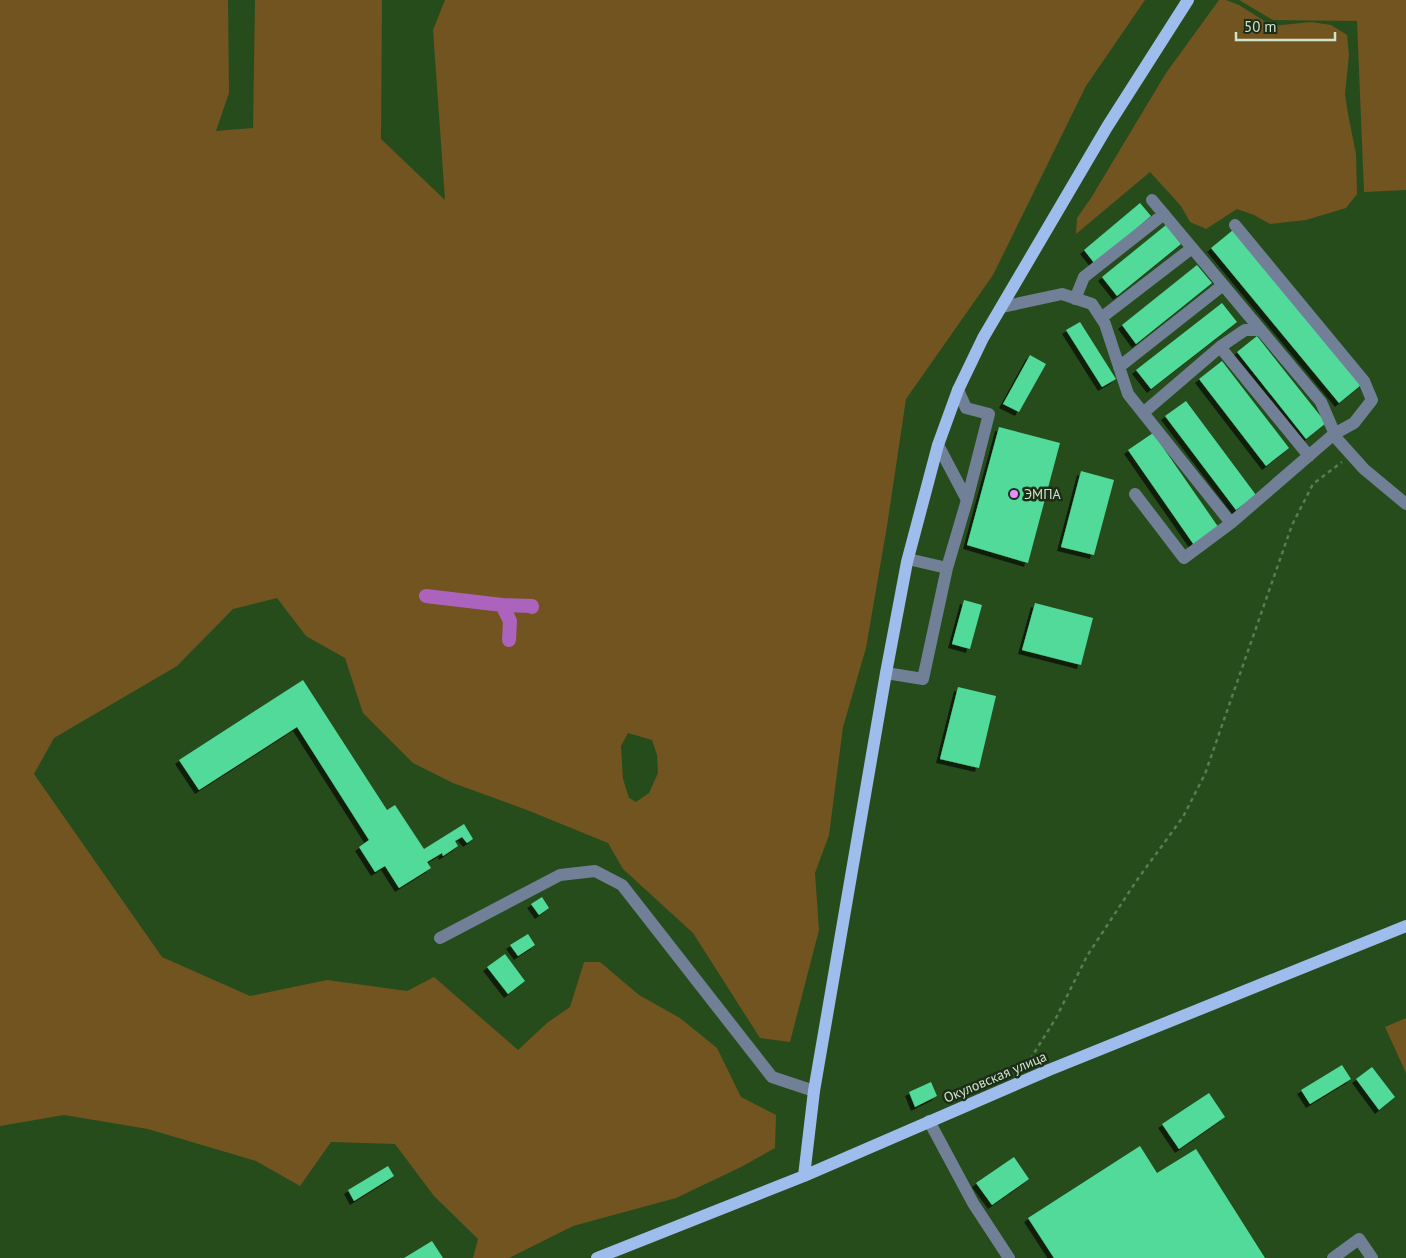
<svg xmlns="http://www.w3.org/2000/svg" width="1406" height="1258" font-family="'PT Sans',sans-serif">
<defs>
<filter id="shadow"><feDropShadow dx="-4" dy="4" stdDeviation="0" flood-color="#0009"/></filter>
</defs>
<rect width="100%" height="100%" fill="#264c1c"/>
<!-- green -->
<path fill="#725420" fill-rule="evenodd" d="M0 0H228L229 93 216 131 253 128 255 0H382L381 139 445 200 433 30 445 0H1145L1086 86 993 275 906 399 887 526 866 648 843 727 829 835 815 873 819 930 790 1042 760 1038 693 933 623 869 608 843 527 810 453 783 413 763 363 713 345 658 306 636 277 598 233 609 177 666 54 738 34 774 162 957 250 996 327 980 407 991 434 977 518 1050 547 1023 570 1007 584 962H600L639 995 680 1018 717 1048 741 1097 776 1115 775 1148 741 1167 676 1198 573 1226 509 1258H473L478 1239 434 1196 395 1144 331 1142 300 1186 256 1161 148 1129 64 1115 0 1126ZM628 733 652 740 657 755 658 773 649 793 636 802 629 798 623 779 621 746Z
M1219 0H1226L1239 5 1272 26 1311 22 1331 25 1347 35 1349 55 1345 94 1348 114 1356 154 1357 194 1346 208 1306 220 1270 224 1254 215 1237 209 1206 229 1190 222 1181 206 1150 172 1076 234 1077 218 1091 198 1166 73Z
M1239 0H1406V190L1364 192 1357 21 1273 20Z
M1406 1018V1073L1385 1027Z"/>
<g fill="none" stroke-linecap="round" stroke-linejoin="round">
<!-- canal -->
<path stroke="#ab63bd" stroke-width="14" d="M426 596 502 605 510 621 509 640
M502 605 532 606V607"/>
</g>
<!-- building -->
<path fill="#51da9a" filter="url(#shadow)" d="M1140 203 1151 216 1095 264 1084 250Z
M1166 225 1181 244 1117 296 1102 277Z
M1233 230 1361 385 1339 403 1211 248Z
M1197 265 1212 283 1136 344 1122 325Z
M1222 303 1237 322 1151 389 1136 370Z
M1080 322 1116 379 1102 387 1066 330Z
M1257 336 1326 423 1306 439 1237 352Z
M1030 355 1046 364 1019 412 1003 404Z
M1222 361 1289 448 1266 466 1199 379Z
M1186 401 1256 495 1236 510 1165 416Z
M999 427 1060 443 1028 563 967 545Z
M1153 433 1219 528 1194 545 1128 450Z
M1081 471 1114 480 1094 555 1061 547Z
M964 600 982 605 970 649 952 644Z
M1035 603 1093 618 1081 665 1022 650Z
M303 680 387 810 395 805 424 849 464 824 473 839 467 843 462 837 455 841 458 846 443 856 442 853 427 862 431 868 399 888 385 866 375 872 359 847 369 840 297 727 199 790 179 760Z
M958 687 996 696 979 768 940 759Z
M542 897 549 908 539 915 531 904Z
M528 934 535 945 518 956 510 945Z
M505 954 525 981 508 994 487 967Z
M1342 1065 1351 1079 1310 1104 1301 1090Z
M1372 1067 1395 1097 1379 1110 1356 1079Z
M931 1082 937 1096 915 1107 909 1092Z
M1209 1093 1225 1117 1179 1149 1162 1124Z
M1140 1146 1157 1173 1196 1149 1265 1258H1054L1028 1218Z
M1014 1157 1029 1179 992 1205 976 1183Z
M388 1166 394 1176 354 1201 348 1190Z
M432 1241 443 1258H404Z"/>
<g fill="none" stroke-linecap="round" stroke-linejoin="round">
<!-- path -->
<path stroke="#5b7c52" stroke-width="2.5" stroke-dasharray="4 4" stroke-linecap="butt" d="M1026 1066 1056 1018 1087 956 1137 880 1183 817 1205 774 1292 525 1313 484 1342 462"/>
<!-- minor -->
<path stroke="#718097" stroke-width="12" d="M1152 200 1321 402 1337 439 1364 469 1406 504
M1075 299 1084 277 1164 214
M1002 307 1062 294 1092 304 1105 324 1128 394 1231 523 1334 434 1354 423 1372 400 1364 381 1235 225
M1101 318 1192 248
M1220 347 1245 330H1261
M1119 367 1223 285
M1143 413 1220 347 1309 456
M938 445 967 500
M1135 494 1184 558 1231 523
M947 568 967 500 989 414 966 408 958 390
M886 673 923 679 947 568 908 559
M440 938 560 875 595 871 622 885 772 1077 814 1091
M929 1121 973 1203 1009 1258
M1333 1258 1359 1239 1372 1258"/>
<!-- major -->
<path stroke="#9fbdec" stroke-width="12" d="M804 1176 814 1091 886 673 907 562 938 445 958 390 983 338 1107 127 1188 0
M597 1258 804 1176 1049 1070 1406 926"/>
</g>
<!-- markers -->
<circle fill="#e88eff" stroke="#1c2d18" stroke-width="2" cx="1014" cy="494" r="5"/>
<g text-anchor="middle" stroke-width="5" stroke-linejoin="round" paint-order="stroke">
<!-- poi labels -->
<g font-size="14" fill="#cfe4c9" stroke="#1c2d18" text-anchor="start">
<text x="1024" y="499">ЭМПА</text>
</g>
<!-- street labels -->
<g font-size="14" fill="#cfe4c9" stroke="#1c2d18">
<text transform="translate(995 1077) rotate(-23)" y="5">Окуловская улица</text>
</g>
</g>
<!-- scale -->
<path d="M1236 32v8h99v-8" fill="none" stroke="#cfe4c9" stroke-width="2.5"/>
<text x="1244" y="32" font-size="15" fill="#cfe4c9" stroke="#1c2d18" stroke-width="4" paint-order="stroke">50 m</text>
</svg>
